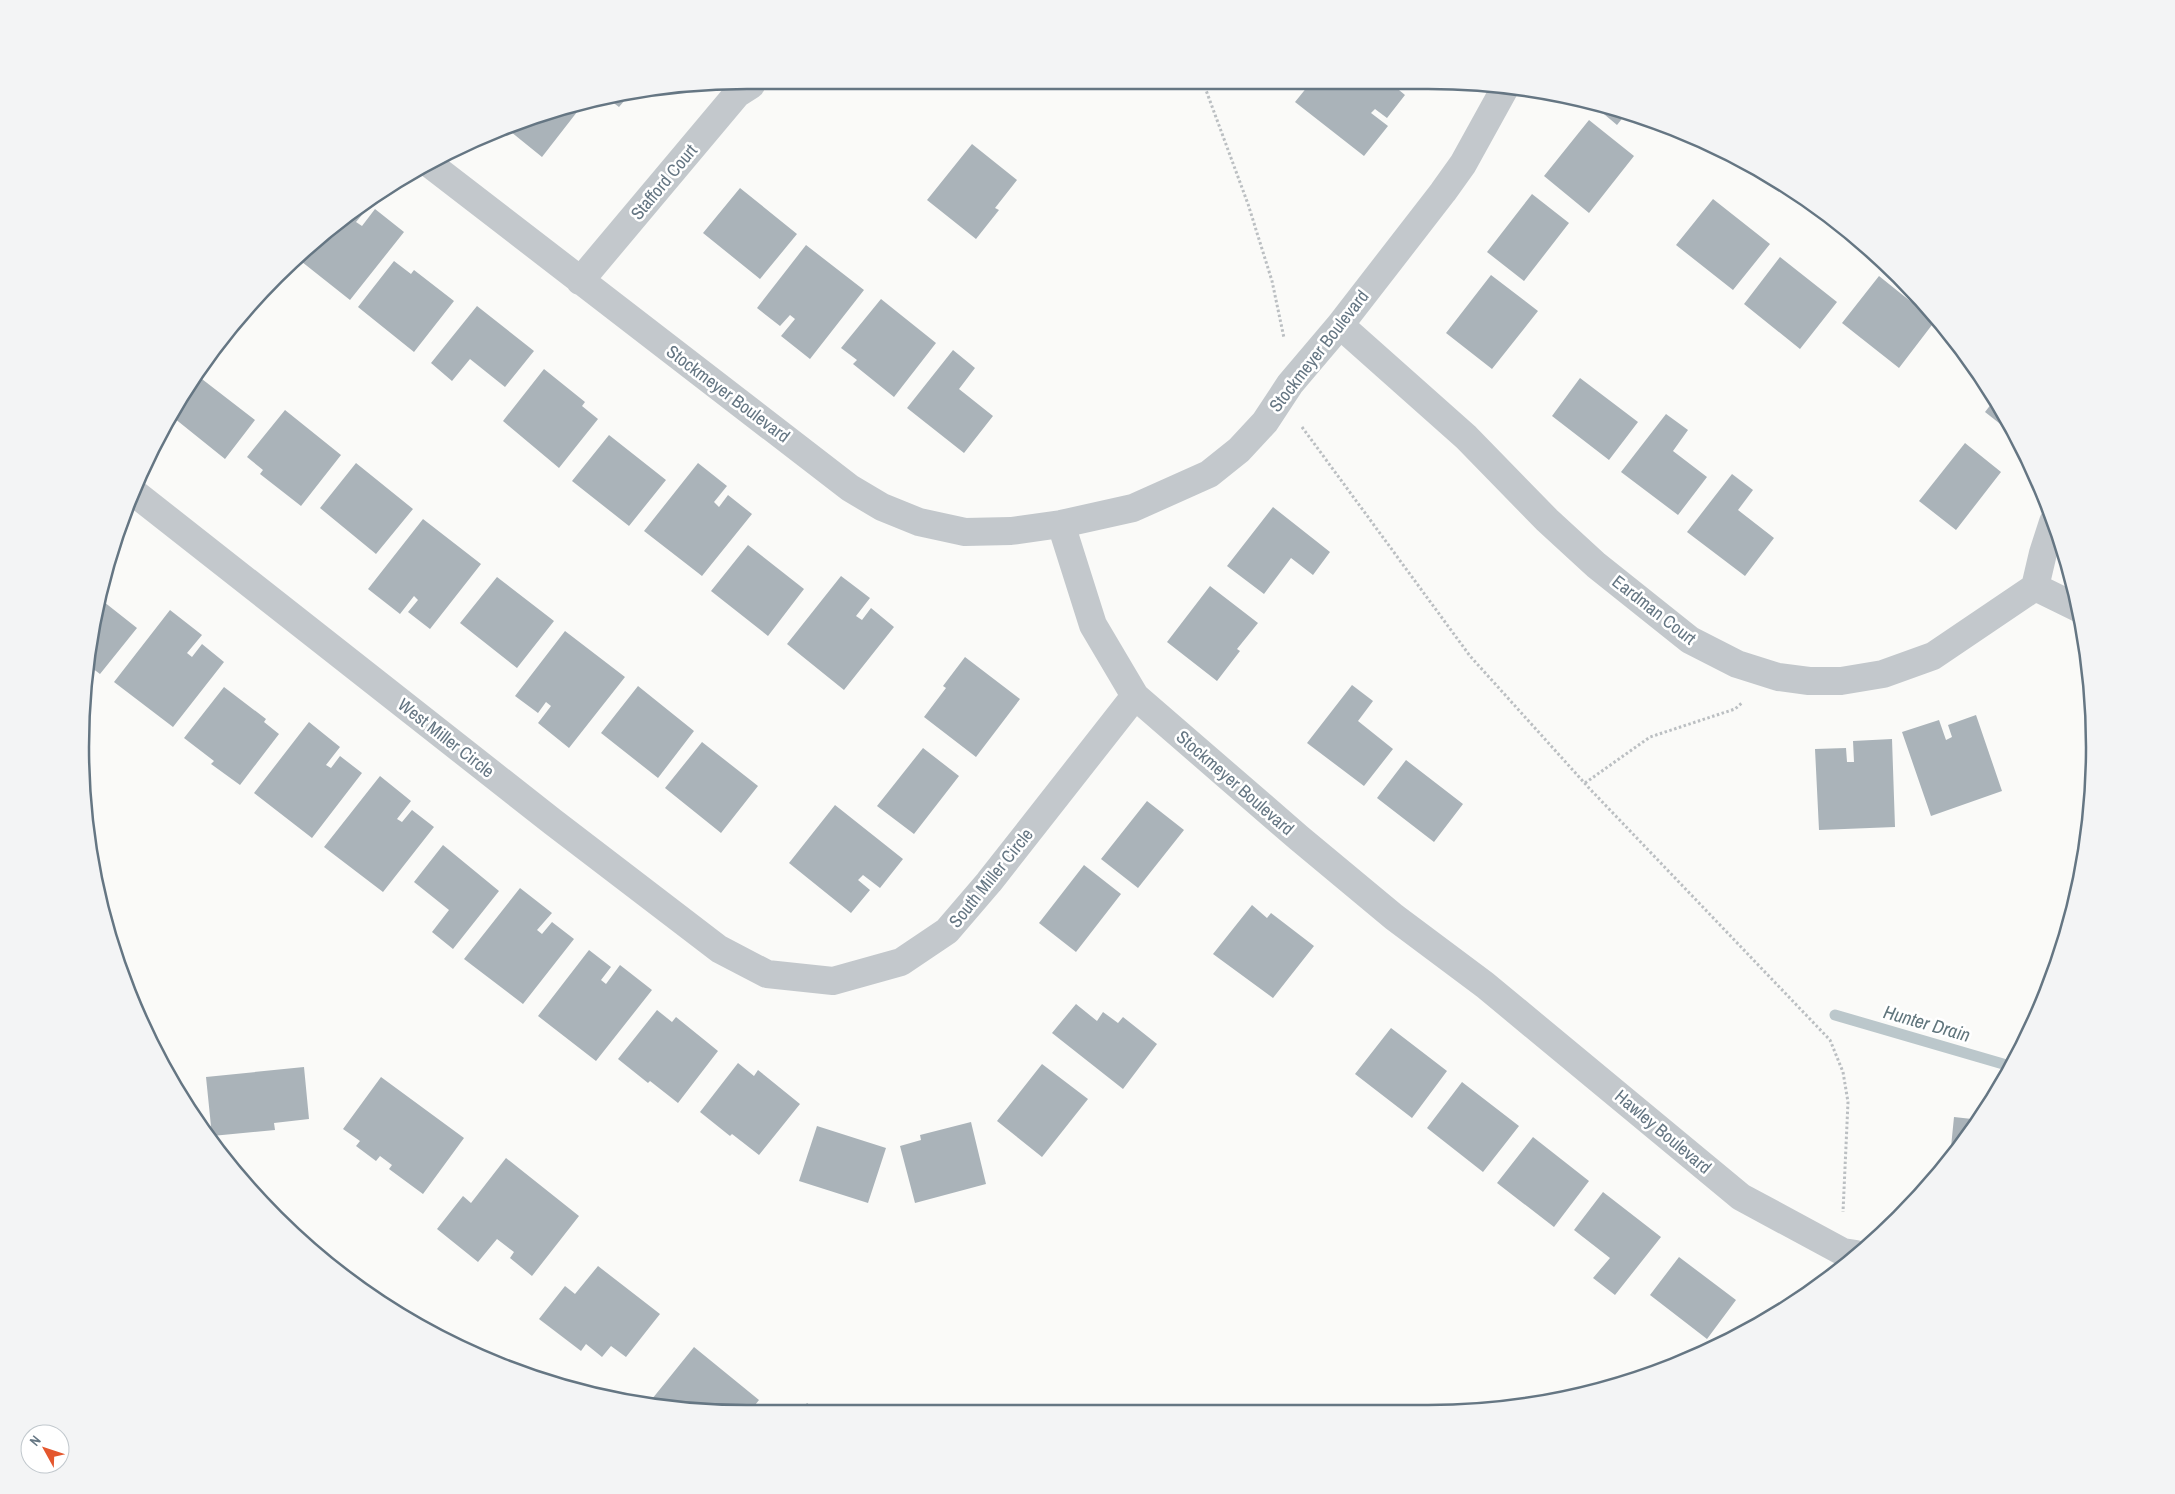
<svg xmlns="http://www.w3.org/2000/svg" width="2175" height="1494" font-family="'Archivo Narrow',sans-serif">
<rect width="100%" height="100%" fill="#fafaf8"/>
<g fill="none" stroke-linecap="round" stroke-linejoin="round">
<!-- stream -->
<path stroke="#bbc7cb" stroke-width="11" d="M1835 1015 2010 1066"/>
</g>
<!-- building -->
<path fill="#aab3b9" d="M1387 80 1405 95 1387 118 1375 109 1371 113 1388 126 1364 156 1295 102 1312 81Z
M631 93 619 107 607 98Z
M584 103 542 157 506 128 533 115Z
M1592 104 1625 115 1617 125Z
M1589 120 1634 156 1589 213 1544 176Z
M972 144 1017 180 995 208 999 210 976 239 927 200Z
M740 188 797 234 760 279 703 233Z
M1532 194 1569 223 1524 281 1487 252Z
M1713 199 1770 244 1733 290 1676 245Z
M360 206 366 210 356 222 362 226 375 209 404 232 350 300 297 258Z
M806 245 864 290 810 359 781 336 795 319 790 315 780 326 757 308Z
M1780 257 1837 302 1800 349 1744 304Z
M394 261 411 274 414 270 454 301 414 352 358 307Z
M1491 275 1538 311 1492 369 1446 333Z
M1879 276 1935 321 1899 368 1842 323Z
M881 299 936 343 894 397 853 364 857 360 841 348Z
M477 306 534 351 505 387 470 359 452 381 431 363Z
M953 350 975 368 959 389 993 416 964 453 907 408Z
M544 369 585 402 582 406 598 419 559 468 503 421Z
M198 376 255 420 225 459 174 418Z
M1580 378 1638 422 1609 460 1552 416Z
M1995 399 2013 434 1985 412Z
M285 410 341 455 301 506 260 474 263 470 247 457Z
M1666 414 1688 430 1673 451 1707 477 1678 515 1621 472Z
M609 435 666 480 629 526 572 481Z
M1965 443 2001 472 1956 530 1919 501Z
M356 463 413 509 376 554 320 508Z
M698 463 727 486 714 502 719 507 728 495 752 514 702 576 644 531Z
M1732 474 1753 490 1738 510 1774 538 1745 576 1687 532Z
M1273 507 1330 552 1313 575 1291 558 1264 594 1227 566Z
M423 519 481 564 430 629 408 612 418 600 414 596 400 614 368 589Z
M748 545 804 589 768 636 711 591Z
M841 576 870 598 856 616 862 620 871 608 894 627 844 690 787 644Z
M497 577 554 621 517 668 460 623Z
M1210 586 1258 623 1237 649 1240 651 1217 681 1167 642Z
M99 598 137 628 100 674 88 665Z
M170 610 202 635 187 653 192 657 202 644 224 662 173 727 114 682Z
M565 631 625 677 569 748 538 723 551 706 546 702 538 713 515 696Z
M965 657 1020 699 976 757 924 717 946 688 943 686Z
M1352 685 1373 701 1358 721 1393 749 1364 786 1307 743Z
M638 686 694 731 658 778 601 733Z
M224 687 266 719 264 722 279 734 240 785 211 764 214 761 184 738Z
M1976 715 2002 791 1931 816 1902 732 1939 720 1946 740 1952 737 1948 725Z
M309 722 340 747 326 765 331 768 340 756 362 773 312 838 254 793Z
M1892 739 1895 827 1819 830 1815 749 1846 748 1847 762H1854L1853 741Z
M702 742 758 786 721 833 665 788Z
M923 748 959 776 914 834 877 806Z
M1406 760 1463 804 1434 842 1377 798Z
M380 776 411 801 397 819 402 822 412 810 434 827 383 892 324 847Z
M1147 801 1184 830 1138 888 1101 859Z
M835 805 903 859 880 888 863 875 858 880 870 890 851 913 789 863Z
M443 845 499 891 453 949 432 932 449 910 414 882Z
M1084 865 1121 894 1076 952 1039 923Z
M520 888 552 913 537 930 542 934 552 922 574 939 523 1004 464 959Z
M1252 905 1267 918 1271 913 1314 946 1273 998 1213 954Z
M589 950 611 967 601 980 606 984 620 965 652 990 596 1061 538 1016Z
M1076 1004 1097 1021 1103 1012 1118 1023 1123 1017 1157 1044 1123 1089 1052 1033Z
M657 1010 672 1022 676 1017 718 1051 678 1103 650 1081 648 1083 618 1059Z
M1391 1028 1447 1071 1412 1118 1355 1074Z
M738 1063 754 1076 758 1070 800 1104 759 1155 732 1134 730 1136 700 1112Z
M1042 1064 1088 1099 1042 1157 997 1121Z
M304 1067 309 1119 274 1123 275 1130 212 1136 206 1077Z
M381 1077 464 1138 423 1194 389 1169 392 1165 380 1156 376 1161 356 1146 360 1141 343 1129Z
M1462 1082 1519 1126 1483 1172 1427 1128Z
M1954 1117 1981 1120 1950 1157Z
M971 1122 986 1184 915 1203 900 1146 921 1140 920 1135Z
M817 1126 886 1148 868 1203 799 1181Z
M1533 1137 1589 1181 1554 1227 1497 1183Z
M506 1158 579 1216 532 1276 510 1258 514 1252 497 1239 478 1262 437 1229 463 1196 471 1203Z
M1603 1192 1661 1237 1615 1295 1593 1278 1610 1258 1574 1230Z
M1679 1257 1736 1300 1707 1339 1650 1295Z
M598 1266 660 1314 626 1357 611 1346 602 1357 586 1344 581 1351 539 1319 565 1286 575 1294Z
M694 1347 759 1400 748 1414 648 1404Z
M807 1403 821 1414H798Z"/>
<g fill="none" stroke-linecap="round" stroke-linejoin="round">
<!-- path -->
<path stroke="#bbbfc2" stroke-width="3" stroke-dasharray="2.5 2.5" stroke-linecap="butt" d="M1203 82 1248 204 1272 281 1284 338
M1302 427 1470 656 1589 788 1830 1040 1843 1072 1848 1102 1843 1212
M1585 783 1650 737 1735 709 1743 702"/>
<!-- minor -->
<path stroke="#c3c8cc" stroke-width="28" d="M431 165 850 488 882 507 919 522 965 532 1011 531 1061 524 1133 508 1209 474 1239 450 1265 422 1290 384 1340 325 1443 192 1463 164 1505 88
M580 281 737 94 751 85
M1340 325 1466 437 1547 520 1596 565 1690 640 1737 664 1778 677 1809 681H1841L1883 674 1933 656 2035 587
M132 491 553 822 719 949 767 974 833 981 901 962 947 931 989 882 1135 696
M2053 522 2043 553 2035 587 2080 609
M1061 524 1093 625 1135 696 1299 838 1394 917 1485 985 1741 1197 1843 1252 1856 1254"/>
</g>
<g text-anchor="middle" stroke-width="5" stroke-linejoin="round" paint-order="stroke">
<!-- street labels -->
<g font-size="18" fill="#657683" stroke="#fff">
<text transform="translate(664 182) rotate(-50)" y="6">Stafford Court</text>
<text transform="translate(1319 351) rotate(-52)" y="6">Stockmeyer Boulevard</text>
<text transform="translate(728 394) rotate(37)" y="6">Stockmeyer Boulevard</text>
<text transform="translate(1654 610) rotate(38)" y="6">Eardman Court</text>
<text transform="translate(446 738) rotate(38)" y="6">West Miller Circle</text>
<text transform="translate(1235 783) rotate(41)" y="6">Stockmeyer Boulevard</text>
<text transform="translate(991 878) rotate(-51)" y="6">South Miller Circle</text>
<text transform="translate(1663 1132) rotate(40)" y="6">Hawley Boulevard</text>
</g>
<!-- water labels -->
<g font-size="19" font-style="italic" fill="#60757c" stroke="#fff">
<text transform="translate(1927 1023) rotate(16)" y="7">Hunter Drain</text>
</g>
</g>
<!-- crop -->
<path d="M0 0H2175V1494H0ZM747 89H1428A658 658 0 0 1 2086 747V747A658 658 0 0 1 1428 1405H747A658 658 0 0 1 89 747V747A658 658 0 0 1 747 89Z" fill="#f3f4f5" fill-rule="evenodd"/>
<path fill="none" stroke="#657683" stroke-width="2.5" d="M747 89H1428A658 658 0 0 1 2086 747V747A658 658 0 0 1 1428 1405H747A658 658 0 0 1 89 747V747A658 658 0 0 1 747 89Z"/>
<!-- north arrow -->
<g transform="translate(45 1449) rotate(310)"><circle r="24" fill="#ffffff" stroke="#c1c8cd"/>
<path d="M0-4L9 19L0 12L-9 19Z" fill="#e4572e"/>
<text y="-8" font-size="14" font-weight="bold" text-anchor="middle" fill="#657683">N</text>
</g>
</svg>
